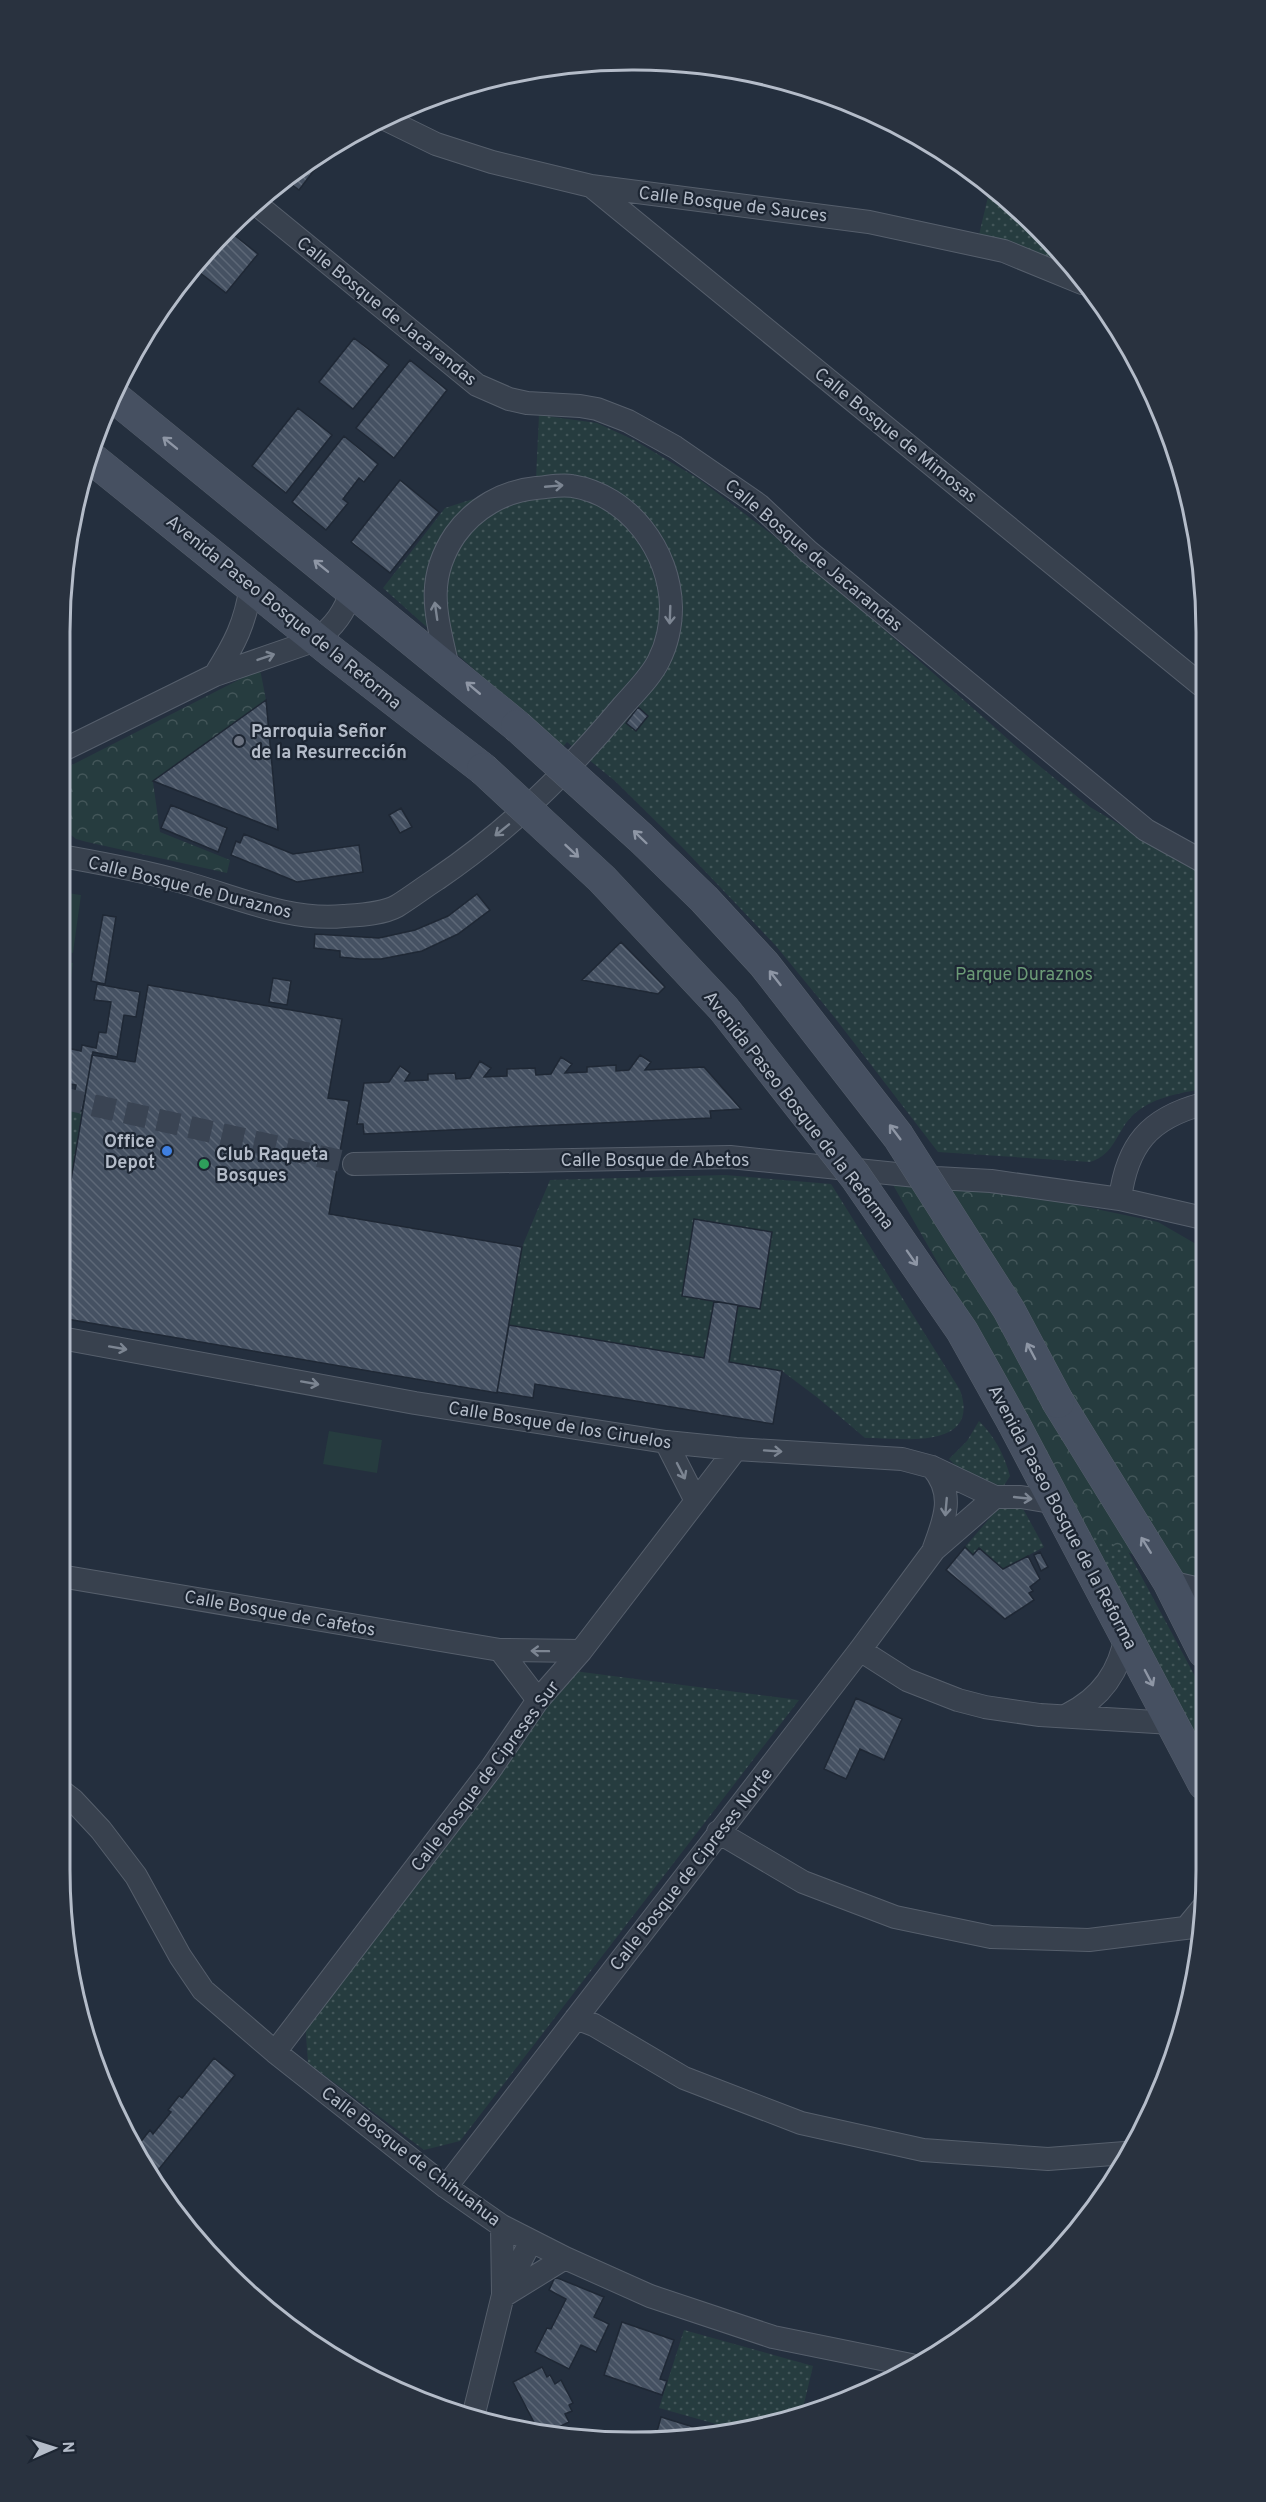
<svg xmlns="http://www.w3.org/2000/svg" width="1266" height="2502" font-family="Overpass,sans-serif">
<defs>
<pattern id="grass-dots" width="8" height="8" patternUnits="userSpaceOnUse" patternTransform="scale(1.5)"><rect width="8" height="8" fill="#263c3f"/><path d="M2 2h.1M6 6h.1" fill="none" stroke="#435659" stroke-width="1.8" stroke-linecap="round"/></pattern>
<pattern id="forest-crowns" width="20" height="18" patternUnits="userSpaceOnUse" patternTransform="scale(1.5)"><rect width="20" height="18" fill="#263c3f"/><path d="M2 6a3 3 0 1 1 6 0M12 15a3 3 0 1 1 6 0" fill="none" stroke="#435659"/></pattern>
<pattern id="building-back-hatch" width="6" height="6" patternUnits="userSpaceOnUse" patternTransform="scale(1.5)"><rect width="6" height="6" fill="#455162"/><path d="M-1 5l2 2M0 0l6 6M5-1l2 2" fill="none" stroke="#5d6877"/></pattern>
</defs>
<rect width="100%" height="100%" fill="#242f3e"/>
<!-- grass -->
<path fill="url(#grass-dots)" d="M990 188 1011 202 1068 268 979 235Z
M539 415 597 423 634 440 699 479 804 559 1026 755 1090 807 1202 873 1203 1089C1179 1093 1151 1098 1133 1115 1117 1130 1115 1155 1090 1162L938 1152 835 1018 776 946 682 847 615 781 567 742 562 748 383 588 445 508 536 479Z
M65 1109 82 1111 69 1192 61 1191V1132Z
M725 1175 831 1184 960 1390C982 1451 899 1438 865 1438L818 1398 782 1371 509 1325 522 1247 550 1180Z
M979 1421C995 1437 1004 1454 1010 1476L1003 1487C983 1484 963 1474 949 1459L967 1441Z
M1065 1434 1204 1693V1767L1034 1450Z
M1021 1505 1044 1547 1003 1569 980 1548 973 1555 965 1547 1000 1506Z
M574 1671 799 1700 460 2141 424 2150 308 2063 305 2022Z
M684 2330 813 2366 803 2408 734 2429 659 2408Z"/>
<!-- forest -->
<path fill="url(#forest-crowns)" d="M260 669 266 700 153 782 160 832 230 860 227 873 87 842 76 839 61 827V772L64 769Z
M881 1164 1158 1222 1196 1244 1203 1252 1204 1580 1162 1570 1086 1530 1004 1378Z"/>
<!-- pitch -->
<path fill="#263c3f" d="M61 892 81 895 73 953 61 952Z
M61 961 73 963 65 1021 61 1020Z
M329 1431 382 1440 377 1473 323 1464Z"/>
<!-- building -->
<path fill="url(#building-back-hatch)" stroke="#1f2835" stroke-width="1.5" d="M327 151 328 152 299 190 286 180Z
M229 231 258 254 226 293 194 268Z
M354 338 389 365 353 409 319 382Z
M410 360 447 390 394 458 356 428Z
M298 408 332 435 286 493 252 466Z
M344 436 378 464 364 482 359 478 343 499 348 503 326 530 292 502Z
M400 480 439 512 390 573 351 542Z
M266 700 278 830 153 781Z
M638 707 648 716 636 731 626 723Z
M171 805 227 828 218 852 161 828Z
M401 808 412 827 400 833 389 815Z
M244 834 293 854 359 845 363 872 297 882 231 855 236 841 240 843Z
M477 894 490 910 458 934 422 951 381 959H360L340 957V951L314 948 315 934 379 938 415 930 448 916Z
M103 915 116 917 105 984 91 981Z
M621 942 665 987 658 994 582 980Z
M273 978 291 981 287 1005 269 1002Z
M97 984 140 992 136 1017 124 1015 117 1057 93 1052 82 1111 71 1109 76 1085 61 1082 67 1048 81 1051 82 1045 96 1048 99 1032 106 1033 111 1002 94 1000Z
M148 985 342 1019 328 1098 349 1101 329 1214 522 1247 497 1393 61 1318V1191L69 1192 92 1055 135 1062Z
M640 1055 651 1062 645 1070 704 1067 741 1109 710 1111 711 1118 364 1134 363 1124H357L364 1083 389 1082 400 1066 410 1073 405 1081 428 1080V1074L455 1073 456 1079 470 1078 480 1061 491 1068 484 1077 507 1076V1069L535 1068 536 1075 551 1074 561 1057 572 1064 565 1073 587 1072V1067L616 1065V1071L629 1070Z
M694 1219 772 1232 760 1309 682 1296Z
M714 1301 738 1305 729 1362 782 1371 773 1424 535 1384 533 1398 497 1392 509 1325 704 1358Z
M965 1547 973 1555 979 1548 1003 1569 1028 1556 1040 1579 1030 1587 1033 1591 1029 1593 1034 1600 1005 1619 946 1570Z
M1040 1552 1048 1567 1041 1571 1034 1555Z
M856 1698 902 1719 884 1760 860 1749 846 1779 824 1769Z
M214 2058 235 2075 155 2174 139 2144 150 2130 153 2134 171 2112 168 2110 179 2096 182 2098Z
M555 2277 604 2297 594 2317 609 2324 596 2352 581 2345 569 2369 535 2352 547 2328 551 2329 566 2299 549 2290Z
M622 2322 674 2340 660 2379 667 2381 662 2395 604 2375Z
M542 2367 547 2377 550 2375 555 2384 561 2380 573 2403 569 2405 572 2411 565 2414 569 2422 549 2432H539L513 2382Z
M661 2417 716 2434 707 2437 656 2435Z"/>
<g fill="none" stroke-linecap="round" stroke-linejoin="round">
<!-- minor-tunnel -->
<path stroke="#3a4453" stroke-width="22" stroke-dasharray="22 11" stroke-linecap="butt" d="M61 1098 354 1164"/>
<!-- minor casing -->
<g stroke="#565f6c" stroke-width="24">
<path id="minor" d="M385 119 436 144 492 162 591 186 869 222 1004 251 1082 283
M591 186 1201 685
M255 203 477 385 509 399 527 403 580 406 597 409 628 421 675 447 759 505 808 551 1146 830 1202 861
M215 675C235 643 245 624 251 586
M61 751 215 675 316 640C335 626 344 612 352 591
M61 856C100 863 141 870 179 881 232 895 288 922 344 916 359 915 383 914 397 906 410 898 423 888 437 879 509 830 566 774 622 707 634 693 651 677 659 660 667 644 671 625 671 607 670 551 629 495 572 486 561 484 548 487 536 488 504 491 474 508 455 535 424 581 437 617 448 668
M354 1164 730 1157 936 1178 991 1181 1120 1199 1203 1218
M1120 1199C1127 1145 1149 1118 1203 1104
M61 1338 415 1403 666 1442 736 1449 902 1459 932 1467 995 1497H1021L1057 1503
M666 1442 696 1501
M932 1467C955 1493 945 1519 934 1548
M60 1576 500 1650 581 1651
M1169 1582 1204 1590
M500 1650 538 1700
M860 1650 907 1680 958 1700 985 1707 1040 1715 1172 1723
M1067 1715C1101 1698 1120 1672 1126 1634
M60 1790 73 1800 101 1830 136 1876 180 1956 203 1990 275 2052 446 2187 502 2226 565 2258 650 2296 773 2337 911 2365
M718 1832 803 1882 895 1917 991 1937 1089 1940 1201 1926
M1186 1928 1205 1905
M576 2018 594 2025 684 2078 801 2123 923 2150 1048 2159 1125 2153
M275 2052 490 1770 538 1700 581 1651 736 1449
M446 2187 860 1650 934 1550 995 1497
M502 2226 503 2294
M505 2295 565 2258
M474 2413 503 2295 531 2241"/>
</g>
<!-- secondary casing -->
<g stroke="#565f6c" stroke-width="33">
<path id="secondary" d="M113 396 517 726
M90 457 332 652 483 769
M1058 1402 1169 1582 1204 1652
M1014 1424 1204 1784"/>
</g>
<!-- minor -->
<use href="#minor" stroke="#38414e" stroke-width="22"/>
<!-- secondary -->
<use href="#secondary" stroke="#465061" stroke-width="32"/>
<!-- secondary-bridge casing -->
<g stroke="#565f6c" stroke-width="33" stroke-linecap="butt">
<path id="secondary-bridge" d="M517 726 641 838 704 899 764 964 898 1136 1009 1310 1058 1402
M483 769 602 879 724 1009 855 1176 962 1331 1014 1424"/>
</g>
<!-- secondary-bridge -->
<use href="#secondary-bridge" stroke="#465061" stroke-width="32"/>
</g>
<!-- one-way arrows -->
<defs><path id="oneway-shaft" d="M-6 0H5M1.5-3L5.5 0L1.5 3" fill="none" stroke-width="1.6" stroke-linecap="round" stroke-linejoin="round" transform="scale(1.5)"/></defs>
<g stroke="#8e96a5">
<use href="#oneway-shaft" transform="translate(170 443) rotate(-141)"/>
<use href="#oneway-shaft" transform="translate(321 566) rotate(-141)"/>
<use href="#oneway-shaft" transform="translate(473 688) rotate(-140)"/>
<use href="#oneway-shaft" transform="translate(640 837) rotate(-136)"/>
<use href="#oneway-shaft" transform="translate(572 851) rotate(43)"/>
<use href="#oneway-shaft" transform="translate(775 978) rotate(-128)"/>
<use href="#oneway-shaft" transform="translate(895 1132) rotate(-127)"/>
<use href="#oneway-shaft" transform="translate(912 1258) rotate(55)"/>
<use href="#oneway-shaft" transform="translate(1031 1351) rotate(-118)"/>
<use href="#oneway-shaft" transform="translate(1146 1545) rotate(-122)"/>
<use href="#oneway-shaft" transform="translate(1149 1678) rotate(62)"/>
</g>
<g stroke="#7c8592">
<use href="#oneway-shaft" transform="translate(554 486) rotate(-5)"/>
<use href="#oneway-shaft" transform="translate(436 611) rotate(-98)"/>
<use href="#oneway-shaft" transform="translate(670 615) rotate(92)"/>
<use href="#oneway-shaft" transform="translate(266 657) rotate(-19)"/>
<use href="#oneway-shaft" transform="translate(502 830) rotate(141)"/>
<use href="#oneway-shaft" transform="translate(118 1348) rotate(10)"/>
<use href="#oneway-shaft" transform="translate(310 1383) rotate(10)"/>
<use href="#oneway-shaft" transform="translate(773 1451) rotate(4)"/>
<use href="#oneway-shaft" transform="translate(681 1471) rotate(63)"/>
<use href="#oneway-shaft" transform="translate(1023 1498) rotate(6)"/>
<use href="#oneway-shaft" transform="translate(946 1507) rotate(95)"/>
<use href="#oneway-shaft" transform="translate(540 1651) rotate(-179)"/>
</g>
<!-- markers -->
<circle fill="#6b7280" stroke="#1d2633" stroke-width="2" cx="239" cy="741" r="6"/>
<circle fill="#3f7fe0" stroke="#1d2633" stroke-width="2" cx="167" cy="1151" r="6"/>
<circle fill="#2e9e5b" stroke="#1d2633" stroke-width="2" cx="204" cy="1164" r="6"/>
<g text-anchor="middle" stroke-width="4.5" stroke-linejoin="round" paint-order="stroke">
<!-- street labels -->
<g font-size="18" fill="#b4bcc9" stroke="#1d2633">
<text transform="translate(733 204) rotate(7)" y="6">Calle Bosque de Sauces</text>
<text transform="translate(387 311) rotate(39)" y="6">Calle Bosque de Jacarandas</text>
<text transform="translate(896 435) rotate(39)" y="6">Calle Bosque de Mimosas</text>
<text transform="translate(814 555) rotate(40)" y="6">Calle Bosque de Jacarandas</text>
<text transform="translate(284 612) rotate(39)" y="6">Avenida Paseo Bosque de la Reforma</text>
<text transform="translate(190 887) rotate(14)" y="6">Calle Bosque de Duraznos</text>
<text transform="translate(799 1110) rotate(52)" y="6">Avenida Paseo Bosque de la Reforma</text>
<text x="655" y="1166">Calle Bosque de Abetos</text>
<text transform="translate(560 1425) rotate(9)" y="6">Calle Bosque de los Ciruelos</text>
<text transform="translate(1063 1517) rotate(62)" y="6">Avenida Paseo Bosque de la Reforma</text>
<text transform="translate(280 1613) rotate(10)" y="6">Calle Bosque de Cafetos</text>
<text transform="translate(485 1776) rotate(-53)" y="6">Calle Bosque de Cipreses Sur</text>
<text transform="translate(691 1869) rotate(-52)" y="6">Calle Bosque de Cipreses Norte</text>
<text transform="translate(411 2156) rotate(37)" y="6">Calle Bosque de Chihuahua</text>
</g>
<!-- poi labels -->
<g font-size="18" font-weight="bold" fill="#b4bcc9" stroke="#1d2633" text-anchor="start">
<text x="251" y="737">Parroquia Señor<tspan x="251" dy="21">de la Resurrección</tspan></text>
<text x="155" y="1147" text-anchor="end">Office<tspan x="155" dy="21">Depot</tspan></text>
<text x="216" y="1160">Club Raqueta<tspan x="216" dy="21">Bosques</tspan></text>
</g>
<!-- park labels -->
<g font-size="18" fill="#6b9a76" stroke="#1d2633">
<text x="1024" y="980">Parque Duraznos</text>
</g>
</g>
<!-- crop -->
<path d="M0 0H1266V2502H0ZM632 70H634A562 562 0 0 1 1196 632V1870A562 562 0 0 1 634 2432H632A562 562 0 0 1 70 1870V632A562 562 0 0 1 632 70Z" fill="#29323f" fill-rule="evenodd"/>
<path fill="none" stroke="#b4bcc9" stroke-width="3" d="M632 70H634A562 562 0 0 1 1196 632V1870A562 562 0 0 1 634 2432H632A562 562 0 0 1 70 1870V632A562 562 0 0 1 632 70Z"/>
<!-- north arrow -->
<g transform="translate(54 2448) rotate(87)" stroke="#1d2633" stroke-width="4.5" paint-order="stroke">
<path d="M0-4.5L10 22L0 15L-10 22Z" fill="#b4bcc9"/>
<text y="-9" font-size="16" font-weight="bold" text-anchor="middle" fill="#b4bcc9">N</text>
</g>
</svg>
